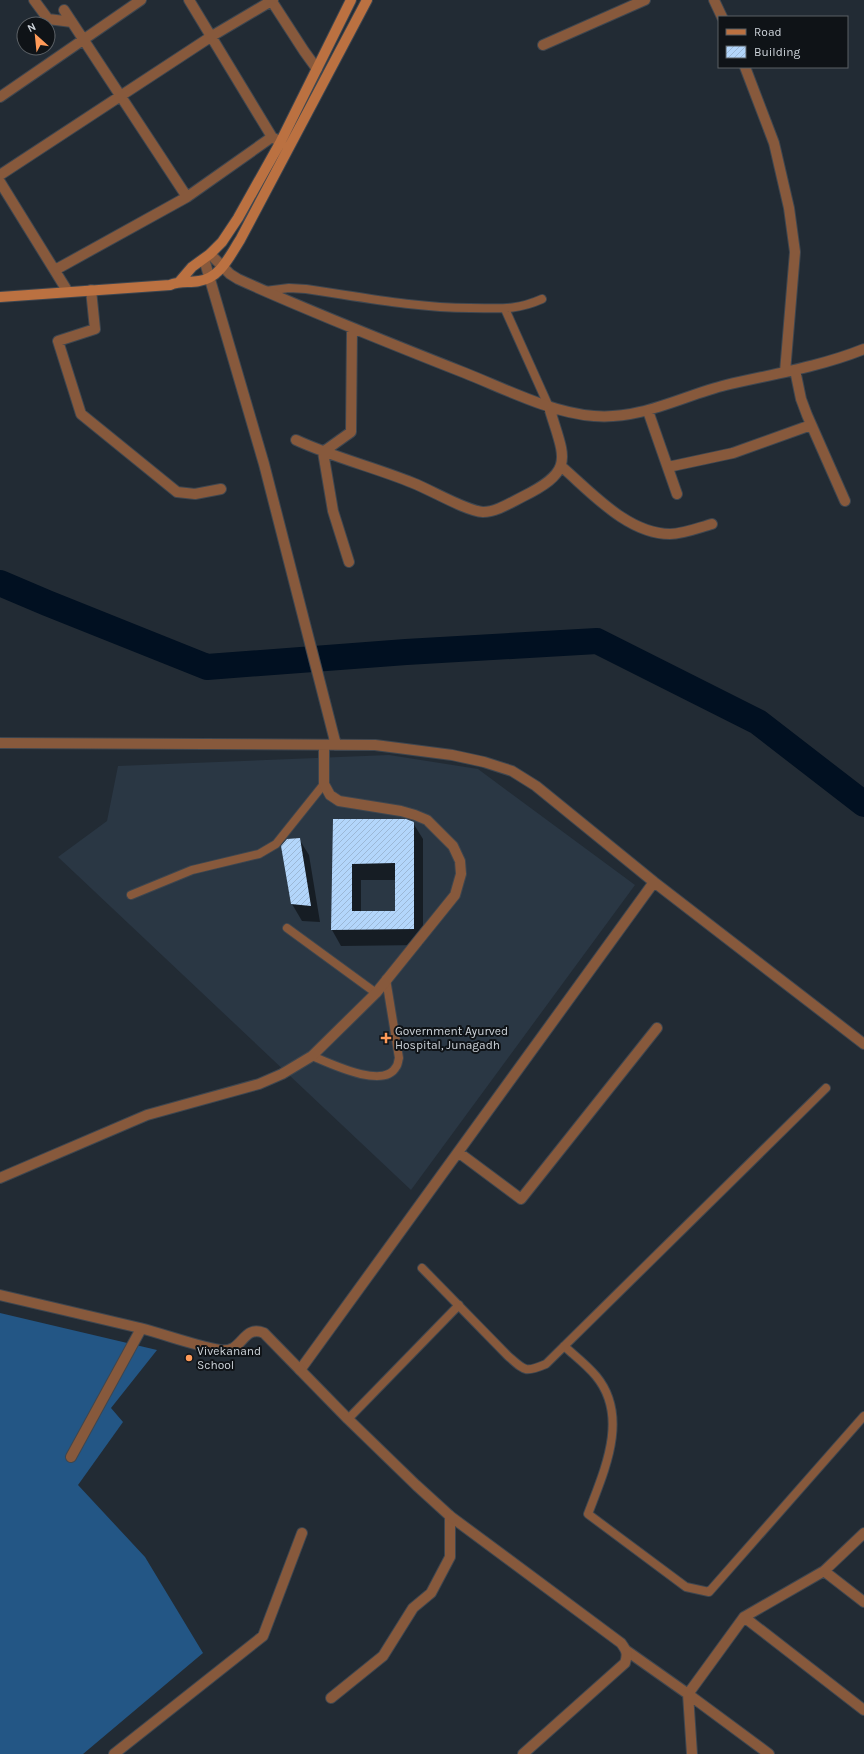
<svg xmlns="http://www.w3.org/2000/svg" width="864" height="1754" font-family="Karla,sans-serif">
<defs>
<pattern id="building-hatch" width="6" height="6" patternUnits="userSpaceOnUse"><rect width="6" height="6" fill="#b3d6fb"/><path d="M-1 1l2-2M0 6l6-6M5 7l2-2" fill="none" stroke="#9cb8d6"/></pattern>
</defs>
<rect width="100%" height="100%" fill="#222b34"/>
<!-- built -->
<path fill="#2a3744" d="M389 755 478 769 635 885 411 1190 58 857 107 821 118 766Z"/>
<!-- grass -->
<path fill="#235685" d="M0 1313 157 1350 111 1408 123 1422 78 1485 145 1557 203 1653 83 1754H0Z"/>
<!-- shadow -->
<path fill="#0007" fill-rule="evenodd" d="M334 820 413 823 423 839V945L341 946 332 930ZM361 880H396V912H361Z
M299 839 309 855 320 922 302 921 292 904Z"/>
<g fill="none" stroke-linecap="round" stroke-linejoin="round">
<!-- river -->
<path stroke="#011021" stroke-width="26" d="M0 583 47 603 207 667 406 652 597 641 758 722 864 804"/>
</g>
<!-- building -->
<path fill="url(#building-hatch)" fill-rule="evenodd" d="M333 819H406L414 822V929L331 930ZM395 863V911H352V864Z
M300 838 311 906 291 904 281 846 287 839Z"/>
<g fill="none" stroke-linecap="round" stroke-linejoin="round">
<!-- service casing -->
<g stroke="#3e464f" stroke-width="10">
<path id="service" d="M265 291 289 288 306 289C361 297 416 308 470 308 499 308 515 311 542 299
M505 309 549 407
M131 895 192 870 259 854 276 844 324 784
M287 928 376 993
M312 1056C329 1063 384 1090 396 1067 398 1065 398 1061 399 1058L386 979
M422 1268 508 1356C525 1371 525 1373 546 1364L826 1088
M564 1346C575 1356 587 1365 596 1376 630 1417 604 1471 588 1514L686 1587 709 1592 864 1416
M348 1419 459 1305"/>
</g>
<!-- minor casing -->
<g stroke="#3e464f" stroke-width="12">
<path id="minor" d="M34 0 48 19 72 22
M189 0 272 137 277 140
M271 0 304 51 317 69
M714 0 722 17
M64 10 187 197
M543 45 645 0
M745 67 774 143 789 208 795 252 785 372
M0 97 141 0
M0 175 212 36 273 0
M0 182 68 292
M210 254 230 274 238 279C313 313 389 343 465 373 505 389 552 413 594 416 641 420 682 396 726 385 773 374 819 367 864 349
M204 259 264 464 336 745
M55 270 187 197 272 137
M91 290 95 329 58 341 81 414 177 492 195 494 221 489
M795 370 801 399 807 415 845 501
M648 411 677 494
M296 440C335 458 374 467 413 483 431 490 466 511 483 512 496 512 510 503 522 497 577 470 564 458 549 407
M562 467C592 493 628 534 670 534 683 534 698 528 712 524
M668 467 733 453 811 425
M349 562 333 511 323 452 351 432 352 328
M0 743 375 745 452 755 484 762 512 771 536 786 654 882 864 1044
M458 1152 521 1199 657 1028
M0 1178 147 1115 259 1084 282 1074 312 1056 376 993 455 895 461 874 460 861 453 846 427 820 415 815 401 811 339 801 330 795 324 784V745
M300 1370 654 882
M71 1457 141 1329
M824 1571 864 1602
M744 1617 864 1710
M627 1651 688 1694 769 1754
M331 1698 383 1656 413 1608 431 1593 450 1557V1516
M114 1754 263 1636 302 1533
M692 1754 688 1694 744 1617 824 1571 864 1533"/>
</g>
<!-- tertiary casing -->
<g stroke="#3e464f" stroke-width="12">
<path id="tertiary" d="M0 1295C47 1306 93 1317 140 1328 167 1335 193 1345 220 1350 243 1354 242 1324 264 1333L348 1419 416 1485 450 1516 621 1643C627 1651 628 1654 625 1663L523 1754"/>
</g>
<!-- secondary casing -->
<g stroke="#3e464f" stroke-width="12">
<path id="secondary" d="M180 281 192 267 210 254 222 242 238 218 280 143 351 0
M0 297 170 285C180 281 189 283 199 281 220 278 229 257 240 240L367 0"/>
</g>
<!-- service -->
<use href="#service" stroke="#87593c" stroke-width="8"/>
<!-- minor -->
<use href="#minor" stroke="#87593c" stroke-width="10"/>
<!-- tertiary -->
<use href="#tertiary" stroke="#87593c" stroke-width="10"/>
<!-- secondary -->
<use href="#secondary" stroke="#bb7141" stroke-width="10"/>
</g>
<!-- markers -->
<g fill="#ff9b59" stroke="#0f1317" stroke-width="1.5">
<path d="M384 1032h4v4h4v4h-4v4h-4v-4h-4v-4h4z"/>
<circle cx="189" cy="1358" r="4"/>
</g>
<g text-anchor="middle" stroke-width="4" stroke-linejoin="round" paint-order="stroke">
<!-- poi labels -->
<g font-size="12" fill="#ced4da" stroke="#0f1317" text-anchor="start">
<text x="395" y="1035">Government Ayurved<tspan x="395" dy="14">Hospital, Junagadh</tspan></text>
<text x="197" y="1355">Vivekanand<tspan x="197" dy="14">School</tspan></text>
</g>
</g>
<!-- legend -->
<rect x="718" y="16" width="130" height="52" fill="#0f1317" stroke="#5b6065"/>
<rect x="726" y="29" width="20" height="6" fill="#bb7141" stroke="#5b6065"/>
<text x="754" y="36" font-size="12" fill="#ced4da">Road</text>
<rect x="726" y="46" width="20" height="12" fill="url(#building-hatch)" stroke="#5b6065"/>
<text x="754" y="56" font-size="12" fill="#ced4da">Building</text>
<!-- north arrow -->
<g transform="translate(36 36) rotate(333)"><circle r="19" fill="#0f1317" stroke="#5b6065"/>
<path d="M0-3L7 15L0 10L-7 15Z" fill="#ff9b59"/>
<text y="-6" font-size="11" font-weight="bold" text-anchor="middle" fill="#ced4da">N</text>
</g>
</svg>
